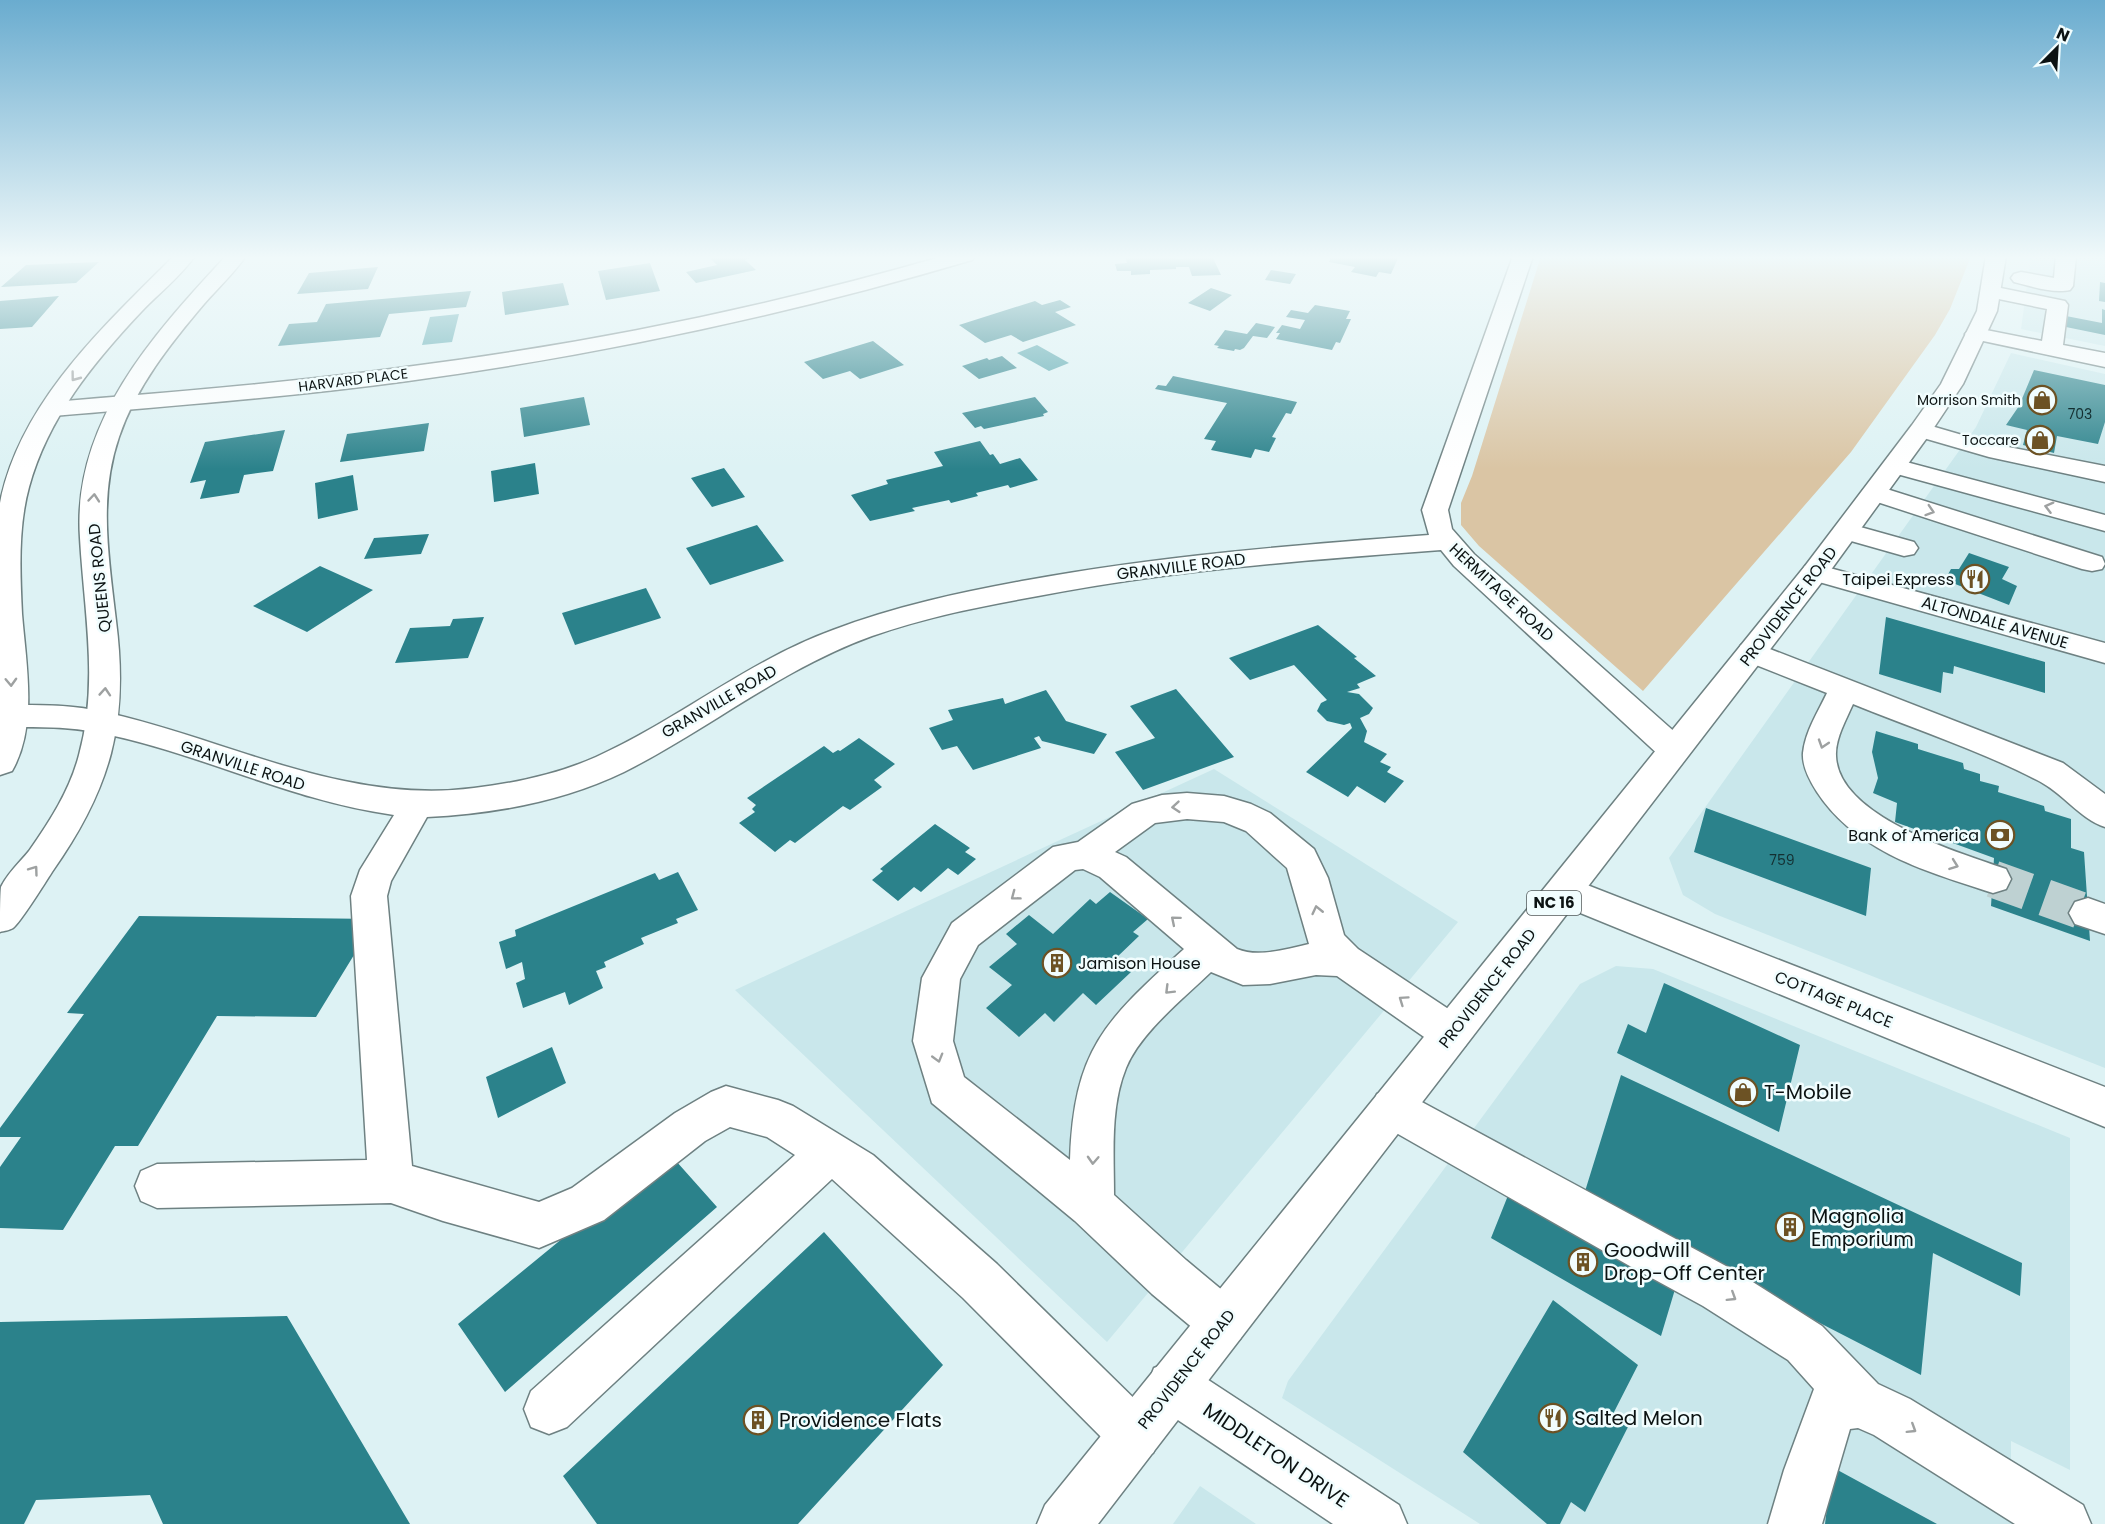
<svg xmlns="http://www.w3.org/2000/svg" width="2105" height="1524" font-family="Poppins,sans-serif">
<rect width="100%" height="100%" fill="#ddf2f4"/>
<!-- built -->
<path fill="#c9e7eb" d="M2031 256H2105V346L2021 329Z
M2011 353 2105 374V1068L1715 914 1683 895 1669 858 1976 427Z
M1214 769 1458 922 1107 1342 735 990Z
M1616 966 1653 969 2070 1138V1470L2011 1441V1524H1480L1282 1398 1288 1381 1580 984Z
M1200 1486 1256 1524H1173Z"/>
<!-- green -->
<path fill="#dac5a4" d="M1541 256H1971L1950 309 1935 335 1851 452 1643 691 1479 546 1461 525V503L1472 476Z"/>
<!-- water -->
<path fill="#4ea1a9" d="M459 314 452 342 422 345 430 317Z
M1037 345 1069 363 1049 371 1017 353Z"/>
<!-- building -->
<path fill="#2b828b" d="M708 256H757L745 260 756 270 696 283 686 272 717 265Z
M1125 256H1174L1175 259H1185L1184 256H1212L1221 275 1192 276 1189 267H1176V269L1150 270V274L1131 275V271H1117L1115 264 1127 263Z
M1332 256 1343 258 1344 256H1399L1391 274 1379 272 1376 277 1351 272 1355 267 1329 262Z
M99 262 76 283 1 287 26 265Z
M650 263 660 291 606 300 598 271Z
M378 267 368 289 297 294 309 273Z
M1271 270 1296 274 1290 284 1265 280Z
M2100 282 2105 283V302L2099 301Z
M563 283 569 305 505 315 502 292Z
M1211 288 1232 295 1210 311 1188 303Z
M471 291 466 307 389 314 380 337 278 346 289 324 317 322 326 304Z
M59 296 32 327 0 329V301Z
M1060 300 1071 307 1055 312 1076 325 1023 342 1011 335 985 343 959 325 1035 301 1042 305Z
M1315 305 1350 311 1346 319H1351L1340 343 1336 342 1332 350 1276 339 1280 333H1276L1282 325 1300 329 1305 320 1286 317 1291 310 1308 313Z
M2102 309 2105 310V335L2066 327V316L2102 323Z
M1256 323 1275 327 1267 338 1253 336 1244 348 1240 350 1235 349 1234 351 1217 348 1219 346 1214 345 1225 330 1247 334Z
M873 341 904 365 860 379 850 371 823 379 804 362Z
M1002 356 1017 368 979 379 962 366 987 358 989 360Z
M2034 370 2105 385V422L2098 444 2057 436 2054 453 2023 445 2027 430 2006 425 2019 406Z
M1173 376 1297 402 1291 414 1286 413 1272 437 1276 438 1269 452 1255 449 1251 458 1211 450 1216 441 1204 439 1227 403 1155 389 1158 385 1166 386Z
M584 397 590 425 524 437 520 408Z
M1035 397 1048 412 1043 414 1044 416 984 429 981 426 975 428 962 413Z
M429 423 424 451 340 462 347 434Z
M285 430 273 471 244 475 239 493 200 499 206 480 190 483 205 442Z
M980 441 990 455 993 454 1000 464 1020 458 1038 480 1010 488 1008 485 976 493 978 496 951 503 949 500 912 508 915 511 870 521 851 495 888 484 886 480 943 466 934 452Z
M535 463 539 494 494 502 491 471Z
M724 468 745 497 712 507 691 478Z
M353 475 358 510 318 519 315 483Z
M757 525 784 561 710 585 686 548Z
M429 534 421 554 364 559 374 538Z
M1969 553 2009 567 2002 579 2017 586 2009 605 1950 582 1946 578 1951 569H1959Z
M320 566 373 590 307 632 253 606Z
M646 588 661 618 575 645 562 613Z
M484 617 468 658 395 663 410 628 450 626 453 619Z
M1886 617 2045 662V693L1954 666 1953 674 1943 672 1941 693 1879 674Z
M1318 625 1357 657 1354 658 1376 676 1357 684 1360 688 1347 692 1359 694 1373 708 1369 714 1360 718 1367 731 1364 742 1387 754 1380 762 1391 767 1387 772 1404 781 1385 803 1357 786 1348 797 1306 772 1352 728 1350 723 1344 725 1327 721 1317 711 1321 703 1327 700 1294 665 1250 680 1229 658Z
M1176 689 1234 757 1143 790 1115 752 1155 738 1130 706Z
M1046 690 1066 721 1107 734 1094 754 1042 741 1039 736 1034 738 1041 748 973 770 957 746 942 750 929 728 953 720 948 710 1003 698 1005 704Z
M1876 731 1918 744V749L1963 763 1964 769 1980 774V781L1999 786 1998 792 2044 806 2045 811 2071 819V848L2084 852 2090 941 1991 906 1994 858 1895 822 1897 803 1873 793 1878 778 1872 752Z
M859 738 895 764 874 780 882 787 850 810 843 806 795 843 790 840 775 852 739 823 755 812 752 809 756 805 747 798 824 746 833 753 838 750 840 751Z
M1706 808 1871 868 1866 916 1694 852Z
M935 824 970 848 965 852 976 859 958 875 948 868 921 892 914 887 898 901 872 880 883 871 880 869Z
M678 872 698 910 676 919 678 923 641 938 644 944 604 962 606 967 596 971 603 988 569 1005 565 992 523 1008 516 983 525 979 522 962 506 969 499 942 516 936 515 930 655 873 659 880Z
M1110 892 1148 919 1133 932 1139 936 1115 959 1131 972 1096 1005 1083 993 1054 1022 1045 1013 1019 1037 986 1008 1012 985 989 967 1017 944 1006 934 1029 915 1053 934 1090 899 1096 904Z
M139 916 376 919 316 1017 217 1016 138 1146H115L63 1230 0 1228V1167L21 1137H0V1128L84 1014 67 1013Z
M1664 983 1800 1045 1779 1132 1617 1053 1628 1024 1646 1033Z
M552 1047 566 1083 498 1118 486 1077Z
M1621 1075 2022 1263 2020 1296 1933 1253 1921 1375 1582 1201Z
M668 1152 717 1207 505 1392 458 1324Z
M1509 1193 1676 1286 1661 1336 1491 1238Z
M824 1232 943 1365 798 1524H597L563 1476Z
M1553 1300 1638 1365 1614 1412 1630 1423 1585 1512 1571 1502 1560 1524H1547L1463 1452Z
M287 1316 410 1524H163L150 1495 36 1500 24 1524H0V1322Z
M1832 1467 1937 1524H1825Z"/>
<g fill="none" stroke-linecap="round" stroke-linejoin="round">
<!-- minor-tunnel -->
<path stroke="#bed1d2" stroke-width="37" stroke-dasharray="37 18" stroke-linecap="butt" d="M1993 879 2088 913"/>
<!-- minor casing -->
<g stroke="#6e8182" stroke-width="3">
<path id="minor" d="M944 256H975L972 260C787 315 599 355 408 381 290 397 171 406 53 416L45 414 41 409 45 404 53 402C171 392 289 383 406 367 588 344 768 307 944 256Z
M1513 256H1533L1448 510 1452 529 1474 554 1686 742 1690 750 1686 758 1674 762 1662 758 1454 566 1441 550C1306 560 1171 570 1038 596 982 606 926 617 872 636 781 669 709 729 624 772 564 801 494 814 427 817L391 881 387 896 412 1166 539 1202 572 1188 675 1113 711 1092 726 1086 778 1100 793 1106 873 1155 997 1264 1153 1417 1161 1435 1153 1453 1135 1461 1117 1453 963 1298 832 1179 567 1427 549 1434 531 1427 524 1409 531 1391 795 1155 767 1137 730 1127 705 1141 604 1220 539 1248 443 1221 391 1203 157 1208 141 1201 135 1186 141 1171 157 1164 367 1160 351 896 360 870 394 815C290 801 197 751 95 732 64 726 32 727 0 727V705C35 705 70 704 104 712 227 739 345 805 474 788 516 783 558 774 596 757 678 720 748 661 833 630 896 606 962 592 1028 580 1161 556 1294 545 1429 535L1422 510Z
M2056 256H2076L2073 286 2070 290C2054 294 2030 286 2014 282L2011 278 2014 274 2021 272 2054 278Z
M1991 286 2065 301 2068 305 2063 345 2105 353V367L1969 338 1965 334 1969 330 1976 328 2042 341 2047 309 1984 296 1981 292 1984 288Z
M1921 423 1993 444 2105 466V482L1989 457 1913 435 1909 430 1913 425Z
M1895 459 2105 515V531L1886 471 1883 466 1886 461Z
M1874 485 2102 557 2105 564 2102 569 2092 571 2082 569 1865 498 1861 493 1865 488Z
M1846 523 1914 542 1918 548 1914 554 1904 556 1837 537 1833 531 1837 525Z
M1815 564 2105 643V663L1805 578 1801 572 1805 566Z
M1752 642 2063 763 2105 794V827C2080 819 2062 792 2037 780 1979 750 1914 729 1853 704 1846 720 1835 739 1836 756 1838 817 1960 853 2006 869L2011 879 2006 889 1993 893C1928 872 1856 852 1817 792 1810 781 1802 767 1803 753 1805 732 1818 712 1827 693L1741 659 1737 652 1741 645Z
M1187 793 1224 796 1251 804 1270 813 1314 849 1328 878 1344 935 1358 949 1465 1020 1471 1033 1465 1046 1451 1051 1437 1046 1337 976 1316 975 1270 984 1243 985 1211 972C1184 998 1140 1033 1126 1068 1110 1107 1114 1154 1114 1195L1186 1260 1240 1305 1247 1322 1240 1339 1223 1346 1206 1339 1152 1294 1075 1221 932 1103 913 1041 922 978 952 923 1053 847 1078 842 1132 804 1162 795ZM1187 819 1224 822 1246 831 1287 868 1309 944C1286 949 1258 958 1237 949L1126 857 1115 852 1155 823ZM1083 869 1100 877 1184 949C1105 1021 1074 1048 1070 1160L964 1077 953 1041 960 979 978 945 1075 870Z
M1564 876 2105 1087V1127L1551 901 1546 891 1551 881Z
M2088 898 2105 904V934L2075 924 2069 913 2075 902Z
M1392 1088 1407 1094 1737 1272 1822 1326 1878 1384 1910 1399 2083 1505 2091 1524H2015L1874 1435 1858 1428 1850 1429 1822 1524H1768L1784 1470 1814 1389 1788 1360 1703 1306 1628 1265 1377 1122 1371 1108 1377 1094Z
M1172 1361 1190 1368 1399 1505 1407 1524H1333L1154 1404 1147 1386 1154 1368Z"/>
</g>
<!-- major casing -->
<g stroke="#6e8182" stroke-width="3">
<path id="major" d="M174 256H195C180 277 158 294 141 312 93 363 48 418 29 487 18 527 20 573 22 614 26 664 38 726 12 771L0 775V503C20 402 104 326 174 256Z
M226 256H246C234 273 218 288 204 304 170 344 136 387 119 437 98 498 109 559 116 621 129 723 111 788 52 872 45 883 20 923 13 928 10 930 4 931 0 932 0 922 0 895 1 887 7 874 20 862 29 851 50 821 70 790 79 755 99 683 84 611 80 538 72 423 153 335 226 256Z
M1986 256H2006L1997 311 1963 384 1929 435 1825 578 1098 1524H1037L1045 1505 1805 566 1912 425 1941 384 1977 311Z"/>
</g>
<!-- minor -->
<use href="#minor" fill="#fff" fill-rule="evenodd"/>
<!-- major -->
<use href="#major" fill="#fff" fill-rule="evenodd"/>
</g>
<!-- one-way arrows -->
<defs><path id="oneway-chevron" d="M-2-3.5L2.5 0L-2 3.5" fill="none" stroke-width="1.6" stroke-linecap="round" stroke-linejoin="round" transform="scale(1.5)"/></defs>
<g stroke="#9ea1a1">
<use href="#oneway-chevron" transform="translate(75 377) rotate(127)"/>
<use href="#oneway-chevron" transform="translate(94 498) rotate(-85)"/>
<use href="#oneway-chevron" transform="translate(2049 507) rotate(-165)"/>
<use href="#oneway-chevron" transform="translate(1930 511) rotate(18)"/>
<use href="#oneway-chevron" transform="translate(11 682) rotate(88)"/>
<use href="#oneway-chevron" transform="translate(105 692) rotate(-86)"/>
<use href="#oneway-chevron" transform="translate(1823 744) rotate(108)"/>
<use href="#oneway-chevron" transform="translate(1176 807) rotate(175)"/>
<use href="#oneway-chevron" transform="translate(1954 865) rotate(20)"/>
<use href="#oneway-chevron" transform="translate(34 870) rotate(-54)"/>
<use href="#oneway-chevron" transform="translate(1015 896) rotate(143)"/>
<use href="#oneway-chevron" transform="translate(1317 910) rotate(-103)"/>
<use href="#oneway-chevron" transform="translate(1175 920) rotate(-140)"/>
<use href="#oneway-chevron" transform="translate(1169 990) rotate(135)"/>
<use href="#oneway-chevron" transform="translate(1403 1000) rotate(-145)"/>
<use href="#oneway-chevron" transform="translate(938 1058) rotate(74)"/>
<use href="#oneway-chevron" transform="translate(1093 1160) rotate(93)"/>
<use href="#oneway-chevron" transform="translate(1732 1297) rotate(32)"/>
<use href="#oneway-chevron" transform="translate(1912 1429) rotate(32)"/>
</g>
<!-- sky -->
<linearGradient id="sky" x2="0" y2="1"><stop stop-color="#6aaccf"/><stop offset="0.55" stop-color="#f0f9fa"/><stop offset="1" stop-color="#f0f9fa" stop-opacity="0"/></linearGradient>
<rect width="2105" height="469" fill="url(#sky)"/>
<!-- icons -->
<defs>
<g id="shop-ring" transform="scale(1.5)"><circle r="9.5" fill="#f1fdfe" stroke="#6c5224" stroke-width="1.5"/><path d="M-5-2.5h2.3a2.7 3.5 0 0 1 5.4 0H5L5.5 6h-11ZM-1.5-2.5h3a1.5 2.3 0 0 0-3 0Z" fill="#6c5224"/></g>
<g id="restaurant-ring" transform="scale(1.5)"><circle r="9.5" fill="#f1fdfe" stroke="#6c5224" stroke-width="1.5"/><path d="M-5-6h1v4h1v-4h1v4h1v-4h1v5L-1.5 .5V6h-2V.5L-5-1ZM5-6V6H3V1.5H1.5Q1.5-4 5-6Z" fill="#6c5224"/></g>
<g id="bank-ring" transform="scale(1.5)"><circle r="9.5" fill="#f1fdfe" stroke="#6c5224" stroke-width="1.5"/><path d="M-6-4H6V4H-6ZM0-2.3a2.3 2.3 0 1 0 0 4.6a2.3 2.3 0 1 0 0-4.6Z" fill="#6c5224"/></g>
<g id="building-ring" transform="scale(1.5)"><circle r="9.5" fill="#f1fdfe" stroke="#6c5224" stroke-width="1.5"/><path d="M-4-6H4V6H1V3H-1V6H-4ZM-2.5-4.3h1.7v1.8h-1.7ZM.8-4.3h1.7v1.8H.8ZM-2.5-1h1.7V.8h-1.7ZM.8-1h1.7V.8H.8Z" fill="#6c5224"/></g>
</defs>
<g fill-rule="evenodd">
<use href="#shop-ring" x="2042" y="400"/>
<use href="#shop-ring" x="2040" y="440"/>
<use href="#restaurant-ring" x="1975" y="579"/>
<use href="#bank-ring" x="2000" y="835"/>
<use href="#building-ring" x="1057" y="963"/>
<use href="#shop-ring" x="1743" y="1092"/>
<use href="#building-ring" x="1790" y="1227"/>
<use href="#building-ring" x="1583" y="1262"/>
<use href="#restaurant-ring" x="1553" y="1418"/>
<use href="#building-ring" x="758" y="1420"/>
</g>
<g text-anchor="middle" stroke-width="5" stroke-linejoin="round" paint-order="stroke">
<!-- far-street labels -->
<g font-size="14" fill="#0c1313" stroke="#f1fdfe">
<text transform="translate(353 380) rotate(-7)" y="5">HARVARD PLACE</text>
</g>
<!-- far-poi labels -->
<g font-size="14" fill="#0c1313" stroke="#f1fdfe" text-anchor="end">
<text x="2021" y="405">Morrison Smith</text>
<text x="2019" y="445">Toccare</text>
</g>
<!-- number labels -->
<g font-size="14" fill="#142f31">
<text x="2080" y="419">703</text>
<text x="1782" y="865">759</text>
</g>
<!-- shield labels -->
<rect fill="#f1fdfe" stroke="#51595a" stroke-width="1.5" x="1527" y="891" width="54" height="24" rx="4.5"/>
<g font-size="15" font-weight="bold" fill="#0c1313">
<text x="1554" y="908">NC 16</text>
</g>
<!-- street labels -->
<g font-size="16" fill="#0c1313" stroke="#f1fdfe">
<text transform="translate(1181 566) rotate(-7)" y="6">GRANVILLE ROAD</text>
<text transform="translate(99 578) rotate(-96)" y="6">QUEENS ROAD</text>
<text transform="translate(1502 592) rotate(43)" y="6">HERMITAGE ROAD</text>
<text transform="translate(1788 606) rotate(-52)" y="6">PROVIDENCE ROAD</text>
<text transform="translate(1995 622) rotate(16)" y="6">ALTONDALE AVENUE</text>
<text transform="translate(719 701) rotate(-30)" y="6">GRANVILLE ROAD</text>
<text transform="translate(243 765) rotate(18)" y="6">GRANVILLE ROAD</text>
<text transform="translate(1487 988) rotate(-52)" y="6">PROVIDENCE ROAD</text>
<text transform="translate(1834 999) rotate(22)" y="6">COTTAGE PLACE</text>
<text transform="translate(1186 1369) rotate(-52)" y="6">PROVIDENCE ROAD</text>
</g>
<!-- poi labels -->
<g font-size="16" fill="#0c1313" stroke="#f1fdfe" text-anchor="end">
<text x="1954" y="585">Taipei Express</text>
<text x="1979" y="841">Bank of America</text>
<text x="1078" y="969" text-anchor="start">Jamison House</text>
</g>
<!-- near-poi labels -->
<g font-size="20" fill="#0c1313" stroke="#f1fdfe" text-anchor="start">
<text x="1764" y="1099">T-Mobile</text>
<text x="1811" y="1223">Magnolia<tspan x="1811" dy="23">Emporium</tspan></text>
<text x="1604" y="1257">Goodwill<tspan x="1604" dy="23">Drop-Off Center</tspan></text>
<text x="1574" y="1425">Salted Melon</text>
<text x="779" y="1427">Providence Flats</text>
</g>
<!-- near-street labels -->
<g font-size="20" fill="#0c1313" stroke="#f1fdfe">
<text transform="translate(1276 1455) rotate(34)" y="7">MIDDLETON DRIVE</text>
</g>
</g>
<!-- north arrow -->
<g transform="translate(2057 48) rotate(24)" stroke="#f1fdfe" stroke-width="4.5" paint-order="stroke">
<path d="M0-4.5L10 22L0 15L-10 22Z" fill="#0c1313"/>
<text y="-9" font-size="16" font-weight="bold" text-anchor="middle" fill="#0c1313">N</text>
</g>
</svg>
